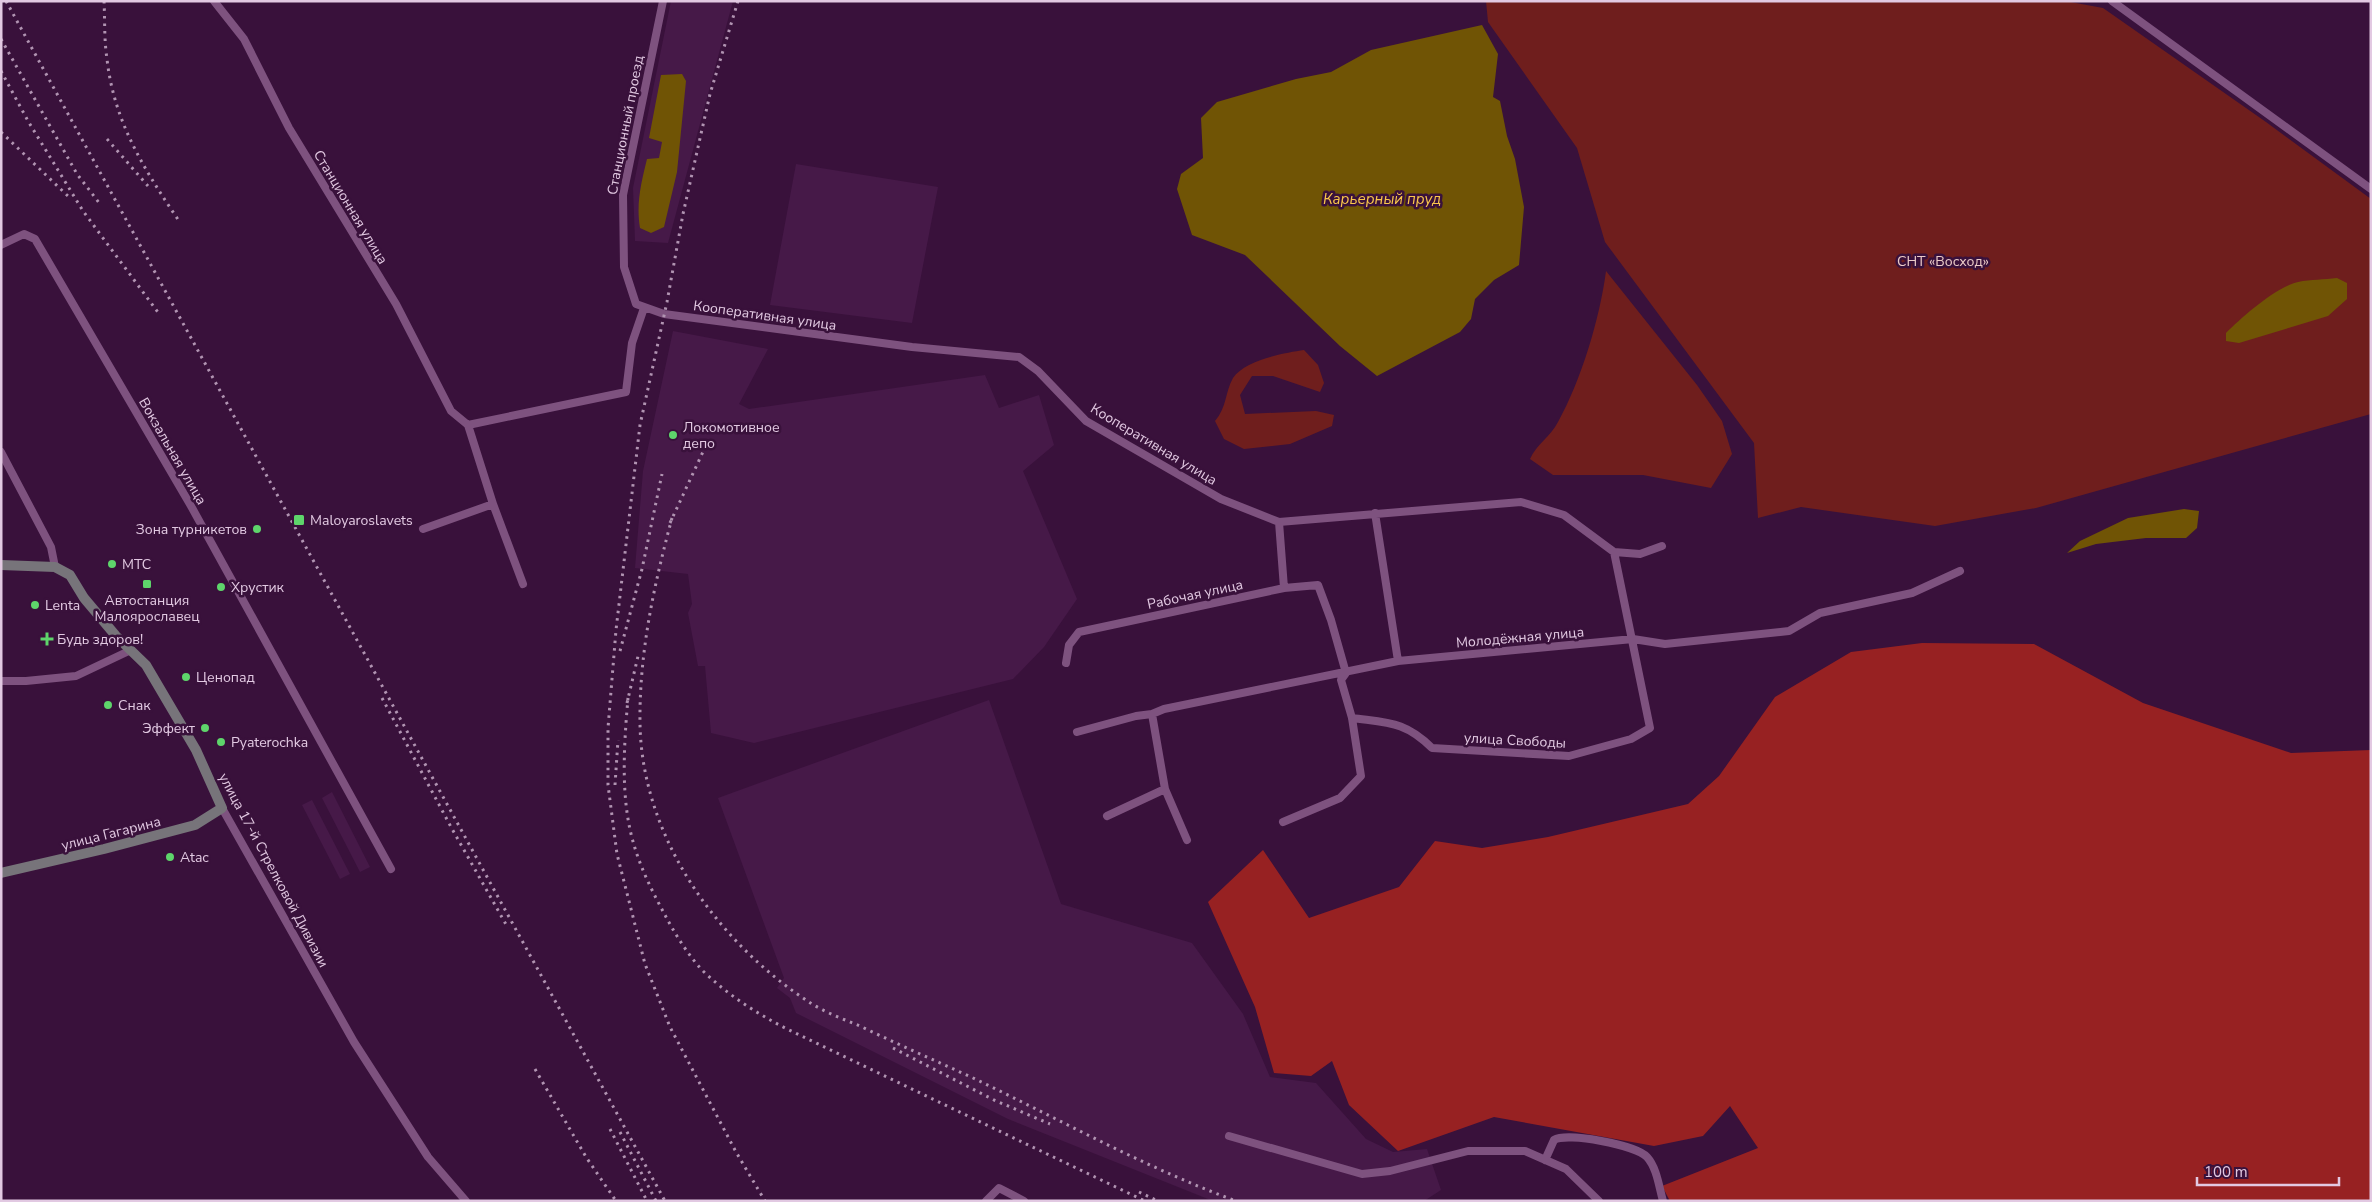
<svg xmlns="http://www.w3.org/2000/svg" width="2372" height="1202" font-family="'Nunito Sans',sans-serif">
<rect width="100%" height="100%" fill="#39113b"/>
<!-- built -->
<path fill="#461948" d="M671 1H733L668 243 635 241 633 188Z
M796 164 938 187 912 323 770 305Z
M673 331 768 349 739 404 749 409 985 375 999 408 1039 395 1054 445 1023 471 1077 599 1044 647 1013 679 754 743 711 733 705 666H698L688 613 692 604 688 574 635 568 643 471Z
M989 700 1061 904 1192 943 1243 1014 1270 1077 1316 1083 1366 1139 1393 1152 1427 1149 1441 1190 1424 1201H1213L1008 1119 796 1013 790 998 777 988 784 978 718 798Z
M332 792 370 867 360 872 322 798Z
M312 800 350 874 340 879 302 805Z"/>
<!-- green -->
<path fill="#6f1e1d" d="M1486 1H2065L2103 8 2266 122 2371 199V414L2036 508 1935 526 1801 507 1758 518 1754 443 1605 242 1577 148 1488 22Z
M1606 271 1697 385 1722 421 1732 454 1711 488 1643 475H1553L1530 459C1536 445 1551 436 1558 422 1581 381 1600 318 1606 271Z
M1304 350 1318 365 1324 383 1320 392 1273 376H1252L1240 395 1245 414 1316 411 1334 415 1332 426 1290 444 1244 449 1224 439 1215 421C1227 407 1225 392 1233 378 1245 360 1284 353 1304 350Z"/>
<!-- forest -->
<path fill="#972122" d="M1922 643 2034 644 2143 703 2291 753 2371 750V1201H1670L1662 1186 1758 1148 1730 1106 1703 1136 1654 1146 1494 1117 1398 1151 1349 1105 1332 1061 1311 1076 1274 1073 1255 1007 1208 902 1263 850 1309 918 1399 887 1435 841 1482 848 1548 837 1688 804 1719 776 1775 697 1851 652Z"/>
<!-- water -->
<path fill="#705405" d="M1482 25 1498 54 1493 97 1500 101 1507 136 1515 159 1524 207 1519 265 1494 280 1475 299 1471 319 1460 332 1377 376 1340 346 1245 255 1192 235 1177 189 1181 174 1203 158 1201 118 1217 102 1296 79 1331 72 1371 50Z
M682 74 686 81 677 172 664 227 651 233 640 228C636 204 641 183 647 159L659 158 662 142 649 138 661 75Z
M2337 278 2347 283V299L2328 316 2239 343 2226 341V333C2242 317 2276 287 2298 282 2311 279 2324 280 2337 278Z
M2184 509 2199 511 2197 528 2186 538H2146L2096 544 2067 553 2080 541 2128 518Z"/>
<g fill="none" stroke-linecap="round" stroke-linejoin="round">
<!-- minor -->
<path stroke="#7e527f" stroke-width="8" d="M214 1 244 39 289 128 396 304 451 411 468 425 493 504 423 529
M663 1 623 195 624 267 636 304 664 314 912 347 1019 357 1038 371 1086 421 1221 499 1279 522 1521 502 1564 515 1614 552 1640 554 1662 546
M2112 1 2371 189
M1 245 24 234 35 239 191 506 391 869
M468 425 626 392 632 343 644 308
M1 452 51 547 55 567
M493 504 523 584
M1375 513 1398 661
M1279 522 1284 588
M1066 663 1069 645 1079 632 1284 588 1318 585 1331 620 1346 673 1341 680 1352 718 1361 776 1340 798 1283 822
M1 681H26L76 676 131 650
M1152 714 1165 789 1187 840
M1352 718C1388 723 1405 721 1432 748L1569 756 1631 739 1650 728 1614 552
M1077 732 1136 716 1152 714 1164 709 1398 661 1633 639 1665 644 1789 631 1820 613 1912 593 1960 571
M222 808 354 1042 428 1157 466 1201
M1107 816 1165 789
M1229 1136 1362 1174 1390 1171 1468 1151H1525L1566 1169 1599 1201
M1545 1160 1554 1140C1567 1132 1636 1145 1647 1157 1657 1168 1659 1187 1663 1201
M986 1201 999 1188 1024 1201"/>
<!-- secondary -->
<path stroke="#77747a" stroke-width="10" d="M1 565 55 567 70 575 84 598 116 636 146 665 196 750 222 808 195 825 104 849 1 873"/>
<!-- rail -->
<path stroke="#b194b2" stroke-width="3" stroke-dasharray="2.5 5" stroke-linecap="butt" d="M6 1 665 1201
M104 1C105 20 104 40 107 59 114 122 144 169 179 221
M738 1 710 94 683 214 667 302 640 425 616 630 608 728V785L617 854 645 964 670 1027 736 1152 765 1201
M1 39 77 174 100 204
M1 71 28 121 83 211 160 315
M1 132 70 198
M107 139 148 186
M672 518C654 585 639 653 640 724 642 837 717 942 809 1002 824 1012 843 1019 860 1026 897 1044 934 1060 971 1077 1059 1119 1144 1167 1236 1201
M670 523 708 441
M620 651 642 569 662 474
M382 698 451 827 508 928
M628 698C624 745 620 799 634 845 641 869 653 893 665 915 675 934 688 955 703 971 728 995 756 1013 787 1029L1145 1201
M627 703 639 652
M615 785 618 740
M893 1048 994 1100 1050 1124
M535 1069 586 1157 616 1201
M610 1129 647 1201
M620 1132 656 1201
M1139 1192 1158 1201"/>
</g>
<!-- markers -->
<g fill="#5ed56b" stroke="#39113b" stroke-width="2">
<circle cx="673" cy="435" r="5"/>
<rect x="293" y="514" width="12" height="12" rx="2.5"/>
<circle cx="257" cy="529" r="5"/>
<circle cx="112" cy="564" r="5"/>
<rect x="142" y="579" width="10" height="10" rx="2.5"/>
<circle cx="221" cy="587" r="5"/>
<circle cx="35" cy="605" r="5"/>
<path d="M44.5 631.5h5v5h5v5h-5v5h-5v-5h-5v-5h5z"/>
<circle cx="186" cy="677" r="5"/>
<circle cx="108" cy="705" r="5"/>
<circle cx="205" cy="728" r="5"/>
<circle cx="221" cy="742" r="5"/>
<circle cx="170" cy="857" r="5"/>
</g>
<g text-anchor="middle" stroke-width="5" stroke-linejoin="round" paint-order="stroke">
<!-- street labels -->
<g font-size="14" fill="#e2c9e2" stroke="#39113b">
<text transform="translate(625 125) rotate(-79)" y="5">Станционный проезд</text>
<text transform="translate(351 207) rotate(59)" y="5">Станционная улица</text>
<text transform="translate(765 315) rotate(8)" y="5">Кооперативная улица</text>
<text transform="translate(1154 444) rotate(31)" y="5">Кооперативная улица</text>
<text transform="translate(173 451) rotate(60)" y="5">Вокзальная улица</text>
<text transform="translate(1195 594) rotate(-12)" y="5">Рабочая улица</text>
<text transform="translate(1520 637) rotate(-5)" y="5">Молодёжная улица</text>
<text transform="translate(1515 740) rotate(3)" y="5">улица Свободы</text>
<text transform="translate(111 833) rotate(-14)" y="5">улица Гагарина</text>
<text transform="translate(274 870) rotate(62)" y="5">улица 17-й Стрелковой Дивизии</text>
</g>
<!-- park labels -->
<g font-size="14" fill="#ecccc8" stroke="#39113b">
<text x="1943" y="266">СНТ «Восход»</text>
</g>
<!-- poi labels -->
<g font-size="14" fill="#e2c9e2" stroke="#39113b" text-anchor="start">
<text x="683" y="432">Локомотивное<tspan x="683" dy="16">депо</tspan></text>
<text x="310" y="525">Maloyaroslavets</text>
<text x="247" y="534" text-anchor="end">Зона турникетов</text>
<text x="122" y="569">МТС</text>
<text x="231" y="592">Хрустик</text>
<text x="147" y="605" text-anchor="middle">Автостанция<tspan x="147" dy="16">Малоярославец</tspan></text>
<text x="45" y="610">Lenta</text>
<text x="57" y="644">Будь здоров!</text>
<text x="196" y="682">Ценопад</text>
<text x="118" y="710">Снак</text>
<text x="195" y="733" text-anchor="end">Эффект</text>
<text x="231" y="747">Pyaterochka</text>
<text x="180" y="862">Atac</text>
</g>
<!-- water labels -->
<g font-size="15" font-style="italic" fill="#fac74c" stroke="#39113b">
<text x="1382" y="204">Карьерный пруд</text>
</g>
</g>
<!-- border -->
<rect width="2372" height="1202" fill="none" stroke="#e2c9e2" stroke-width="5"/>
<!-- scale -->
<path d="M2197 1177v8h142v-8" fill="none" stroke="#e2c9e2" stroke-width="2.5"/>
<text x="2204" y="1177" font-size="15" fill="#e2c9e2" stroke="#39113b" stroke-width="4" paint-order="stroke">100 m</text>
</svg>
